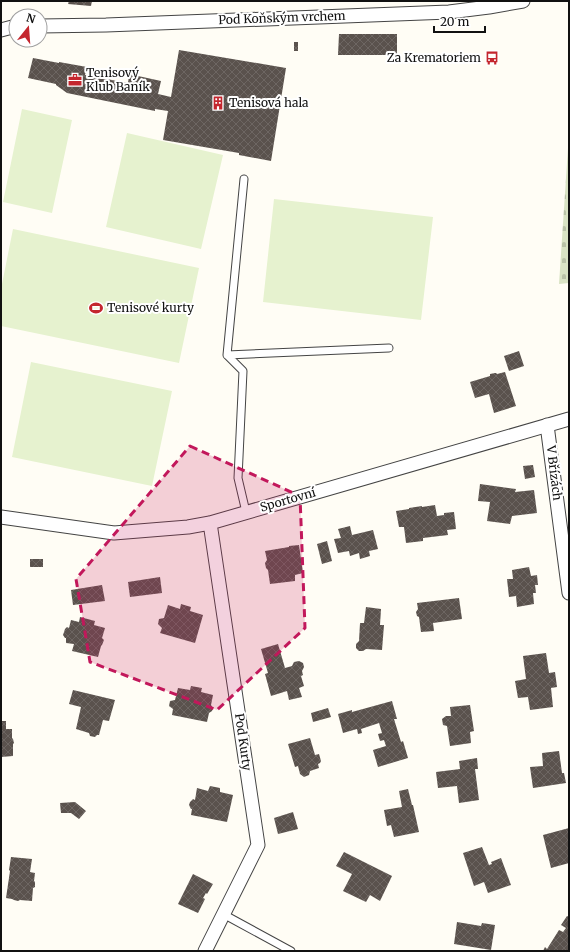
<svg xmlns="http://www.w3.org/2000/svg" width="570" height="952" font-family="Merriweather,serif">
<defs>
<pattern id="cemetery-stones" width="16" height="16" patternUnits="userSpaceOnUse"><rect width="16" height="16" fill="#d9e3c4"/><path d="M2 7V4a2 2 0 0 1 4 0v3zM10 15v-3a2 2 0 0 1 4 0v3z" fill="#b9c2a7"/></pattern>
<pattern id="building-cross-hatch" width="8" height="8" patternUnits="userSpaceOnUse"><rect width="8" height="8" fill="#5a524d"/><path d="M0 0l8 8M0 8l8-8" fill="none" stroke="#6d6662"/></pattern>
</defs>
<rect width="100%" height="100%" fill="#fffdf5"/>
<!-- cemetery -->
<path fill="url(#cemetery-stones)" d="M569 133V283L559 284Z"/>
<!-- pitch -->
<path fill="#e6f2cf" d="M22 109 72 120 52 213 3 202Z
M127 133 223 155 201 249 106 227Z
M274 199 433 217 421 320 263 302Z
M13 229 199 268 179 363 1 326V289Z
M31 362 172 391 152 486 12 457Z"/>
<!-- building -->
<path fill="url(#building-cross-hatch)" d="M69 1H92L91 6 68 4Z
M339 34H397V55H338Z
M294 42H298V51H294Z
M179 50 286 68 271 161 239 155V153L163 140 168 111 155 109V111L67 93 56 85V84L28 78 33 58 59 63V62L87 67 85 75 128 83 129 74 161 81 158 94 171 97Z
M519 351 524 366 509 371 504 356Z
M505 372 516 406 494 413 489 394 475 398 470 382 490 376V374L495 373H496L497 374Z
M533 465 535 477 525 479 523 466Z
M480 484 516 489 515 492 534 490 537 513 512 516 510 524 487 521 490 502 478 501Z
M435 505 437 516 444 515V513L454 512 456 529 447 530 448 535 423 538V541L406 543 404 527H399L396 511 409 509V508L422 506V507Z
M350 526 352 535 373 530 378 549 369 551 370 556 360 559 359 553 350 556 349 551 338 553 334 539 341 538 338 529Z
M327 541 332 561 322 564 317 544Z
M299 545 303 573 295 575V581L270 584 268 570 266 568 265 563 267 560 265 551 289 547V546Z
M30 559H43V567H30Z
M529 567 531 576 537 575 538 585H535L536 593H533L534 604 517 607 516 596 509 597 507 579H513L512 570Z
M160 577 162 593 130 597 128 582Z
M102 585 105 601 73 605 71 590Z
M459 598 462 619 433 623 434 631 421 632 419 617 417 616 416 612 418 609 417 603Z
M181 604 191 607 190 611 203 615 195 643 160 633 162 628 158 624 159 619 164 618 168 605 180 609Z
M366 607 381 609 380 625H384L382 650 366 649 363 651H359L356 648V644L359 641 360 623H364Z
M80 617 95 621 94 625 105 628 102 638 104 640 102 645 101 646 98 657 72 651 74 644 66 643V638H65L63 635 65 629 67 627 69 628 71 620 79 622Z
M278 644 285 668 292 666 294 662 299 661 303 663 304 667 302 671 303 675 301 676 304 686 299 688 302 697 289 700 287 691 271 696 265 674 268 673 261 649Z
M546 653 549 673 555 672 557 687 551 688 553 707 530 710 528 697 518 698 515 681 526 679 523 656Z
M191 686 202 688 201 692 213 695 211 705 213 708 212 711 209 713 207 722 172 715 173 709 169 706 170 701 175 700 178 688 190 690Z
M73 690 115 700 109 721 103 720 99 735H97L95 737 90 736 89 733 76 729 81 707 69 704Z
M392 701 397 719H394L401 742 403 741 408 758 378 767 373 750 386 746 384 740 380 741 378 734 382 733 379 723 361 729 362 733 358 734 357 729 343 733 338 714 352 710V712Z
M470 705 474 731 470 732 471 743 450 746 447 726 443 725 442 719 446 716H451L450 707Z
M328 708 331 717 313 722 311 713Z
M1 721H6V729H12V738L13 739 14 743 13 744V756L1 757Z
M310 738 315 755 319 754 321 761 320 763 318 764 319 768 310 771 309 775 304 777 300 774 298 766 295 767 288 744Z
M559 751 562 773H564L566 783 533 788 530 767 543 766 542 753Z
M477 758 478 769H475L479 800 459 803 457 786 438 788 436 772 460 769 459 761Z
M210 786 220 788V792L233 795 227 822 191 815 192 809H191L189 805 190 802 193 799 195 800 197 788 208 791Z
M408 789 412 805H413L419 832 394 837 391 825 387 826 384 810 402 807 399 791Z
M75 802 86 811 79 819 71 813H61L60 803Z
M293 812 298 829 278 834 274 818Z
M569 828V863L551 868 543 835Z
M482 847 489 865 492 864 491 862 501 858 511 885 488 893 484 882 474 886 463 853Z
M344 852 392 876 380 901 370 895 366 902 343 891 352 874 336 866Z
M11 857 32 859 30 872 35 873 34 881 35 882V887L33 888 32 901 20 900 18 901 14 900 12 899 6 898 10 871 9 870Z
M193 874 213 884 207 894 206 893 203 898 205 899 198 913 178 904Z
M567 916 569 917V951H543L545 947 547 949 559 930 563 932 566 928 561 925Z
M457 922 481 926 482 923 495 925 491 950 454 944Z"/>
<g fill="none" stroke-linecap="round" stroke-linejoin="round">
<!-- lane casing -->
<g stroke="#444" stroke-width="9">
<path id="lane" d="M244 179 227 355 243 371 238 478 246 512
M227 355 389 348
M223 914 291 951"/>
</g>
<!-- street casing -->
<g stroke="#444" stroke-width="15">
<path id="street" d="M40 26 106 25 449 12 489 7 523 1
M1 30 16 26
M547 425 569 593
M1 517 114 533 188 527 210 523 569 419
M205 951 258 845 210 523"/>
</g>
<!-- lane -->
<use href="#lane" stroke="#fff" stroke-width="7"/>
<!-- street -->
<use href="#street" stroke="#fff" stroke-width="13"/>
</g>
<!-- marked area -->
<path fill="#c2185b" fill-opacity="0.2" stroke="#c2185b" stroke-width="3" stroke-dasharray="8 5" stroke-linejoin="round" d="M190 446 300 496 305 628 217 710 90 662 76 579Z"/>
<!-- icons -->
<defs>
<g id="bus-bare" transform="scale(1.08)"><path d="M-5-6H5V4H4V6H2V4H-2V6H-4V4H-5ZM-3.5-4V0h7V-4ZM-3.5 1.2v1.5H-2V1.2ZM2 1.2v1.5H3.5V1.2Z" fill="#c4262e" stroke="#fff" stroke-width="2.5" paint-order="stroke"/></g>
<g id="office-bare" transform="scale(1.08)"><path d="M-6-3h4V-5.5h4V-3h4V5H-6ZM-1-4.5V-3h2v-1.5ZM-6 0V1H6V0Z" fill="#c4262e" stroke="#fff" stroke-width="2.5" paint-order="stroke"/></g>
<g id="building-bare" transform="scale(1.08)"><path d="M-4-6H4V6H1V3H-1V6H-4ZM-2.5-4.3h1.7v1.8h-1.7ZM.8-4.3h1.7v1.8H.8ZM-2.5-1h1.7V.8h-1.7ZM.8-1h1.7V.8H.8Z" fill="#c4262e" stroke="#fff" stroke-width="2.5" paint-order="stroke"/></g>
<g id="stadium-bare" transform="scale(1.08)"><path d="M0-5a6.5 5 0 1 0 0 10a6.5 5 0 1 0 0-10ZM-3.5-1.8h7v3.6h-7Z" fill="#c4262e" stroke="#fff" stroke-width="2.5" paint-order="stroke"/></g>
</defs>
<g fill-rule="evenodd">
<use href="#bus-bare" x="492" y="58"/>
<use href="#office-bare" x="75" y="80"/>
<use href="#building-bare" x="218" y="103"/>
<use href="#stadium-bare" x="96" y="308"/>
</g>
<g text-anchor="middle" stroke-width="4" stroke-linejoin="round" paint-order="stroke">
<!-- street labels -->
<g font-size="12" fill="#111" stroke="#fff">
<text transform="translate(282 18) rotate(-2)" y="4">Pod Koňským vrchem</text>
<text transform="translate(554 473) rotate(83)" y="4">V Břízách</text>
<text transform="translate(288 500) rotate(-16)" y="4">Sportovní</text>
<text transform="translate(243 742) rotate(82)" y="4">Pod Kurty</text>
</g>
<!-- poi labels -->
<g font-size="12" fill="#111" stroke="#fff" text-anchor="start">
<text x="481" y="62" text-anchor="end">Za Krematoriem</text>
<text x="86" y="77">Tenisový<tspan x="86" dy="14">Klub Baník</tspan></text>
<text x="229" y="107">Tenisová hala</text>
<text x="107" y="312">Tenisové kurty</text>
</g>
</g>
<!-- border -->
<rect width="570" height="952" fill="none" stroke="#111111" stroke-width="4"/>
<!-- north arrow -->
<g transform="translate(28 28) rotate(17)"><circle r="19" fill="#ffffff" stroke="#a0a0a0"/>
<path d="M0-3L7 15L0 10L-7 15Z" fill="#c4262e"/>
<text y="-6" font-size="11" font-weight="bold" text-anchor="middle" fill="#111111">N</text>
</g>
<!-- scale -->
<path d="M434 26v6h51v-6" fill="none" stroke="#111111" stroke-width="2"/>
<text x="440" y="26" font-size="12" fill="#111111" stroke="#ffffff" stroke-width="3" paint-order="stroke">20 m</text>
</svg>
